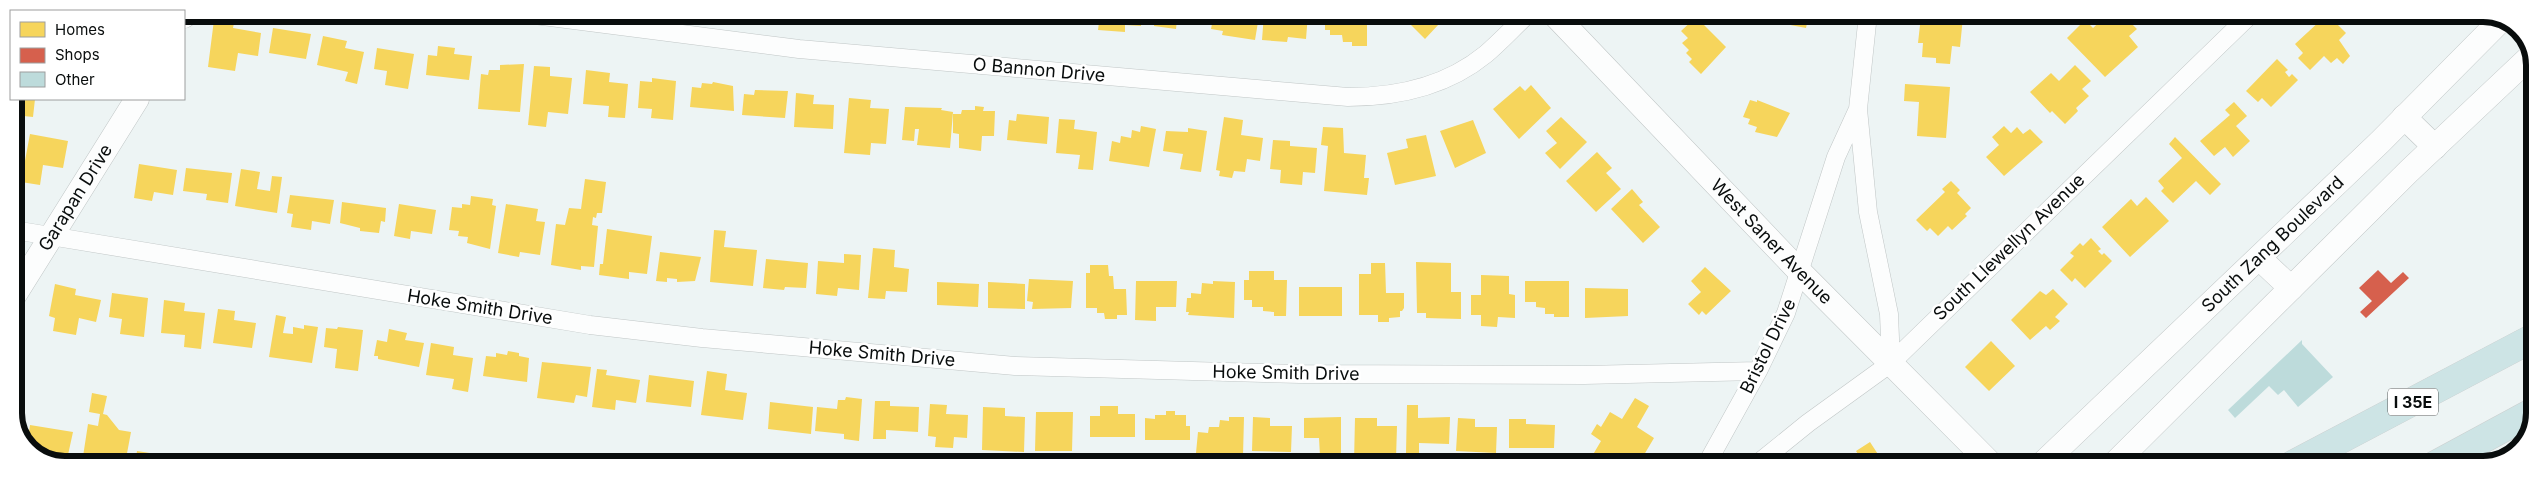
<svg xmlns="http://www.w3.org/2000/svg" width="2548" height="479" font-family="Inter,sans-serif">
<rect width="100%" height="100%" fill="#edf4f4"/>
<!-- homes -->
<path fill="#f6d55c" d="M875 14H894L893 25 874 24Z
M1012 14H1026L1025 18H1012Z
M1043 14H1066L1065 19 1043 17Z
M1067 14H1086V17Z
M1100 14H1142L1141 26 1125 25V32L1098 30Z
M1156 14H1197L1196 23 1177 20 1176 29 1154 26Z
M1214 14 1259 16 1255 40 1222 35 1223 31 1211 29Z
M1264 14H1308L1306 39 1288 37 1287 42 1262 40Z
M1325 14H1367V46H1352V42H1343L1342 35H1330V30H1325Z
M1407 14H1437L1433 18 1439 24 1425 39 1404 18Z
M1644 14H1664L1654 25Z
M1781 14H1809L1806 28 1780 23Z
M1941 15 1963 17 1960 47 1952 46 1950 64 1936 63V58L1922 57 1923 43H1918L1921 16 1940 18Z
M2107 15H2123L2137 29 2129 36 2138 47 2105 77 2067 38 2085 20 2093 28Z
M2152 15H2167L2159 22Z
M2315 15H2328L2346 33 2339 40 2350 56 2343 64 2337 58 2331 63 2324 56 2310 70 2298 58 2303 53 2295 44 2321 20Z
M2353 15H2366L2359 21Z
M1696 17 1726 47 1701 74 1689 62 1692 59 1686 53 1689 50 1682 43 1688 38 1681 31Z
M214 20 234 23 233 28 261 33 258 56 238 53 235 71 208 67Z
M273 28 311 34 306 59 269 53Z
M323 36 347 41 345 48 364 52 357 84 345 81 348 72 317 65Z
M438 46 455 48 454 54 472 56 469 80 426 75 428 55 437 56Z
M377 48 414 54 408 89 385 85 387 71 374 69Z
M2277 59 2288 70 2285 72 2289 77 2292 74 2298 80 2271 107 2262 98 2258 102 2246 91Z
M524 64 520 112 478 109 481 74 488 75 489 70H500V65Z
M2075 65 2091 81 2082 89 2089 96 2076 108 2078 111 2065 124 2052 111 2050 113 2030 92 2051 73 2059 81Z
M534 66 550 67V76L572 78 568 114 548 112 546 127 528 125Z
M586 70 610 73 609 82 628 84 625 118 608 117 609 106 583 104Z
M652 78 676 81 673 120 651 118 652 109 638 108 640 81 652 82Z
M713 82 733 86 734 111 690 107 692 87 701 88 702 83 712 84Z
M1905 84 1950 87 1946 138 1917 136 1919 102 1904 101Z
M1531 85 1551 108 1519 139 1493 109 1520 86 1525 91Z
M755 90 788 91 785 118 742 115 744 94 754 95Z
M796 93 814 95 813 104 834 105 833 129 794 127Z
M849 98 871 100 870 108 889 109 886 144 871 143 870 155 844 153Z
M14 99H35L33 117 14 115Z
M1750 100 1757 102V100L1790 113 1777 137 1755 132 1757 127 1748 124 1750 119 1743 117Z
M2234 102 2247 116 2236 126 2250 141 2233 157 2225 147 2214 156 2200 141 2230 115 2225 110Z
M975 106 984 107 983 111H995L994 136H982L981 151 959 148V134L953 133V114H961L962 110H975Z
M905 107 942 108 941 110 953 112 950 148 917 145 919 129H915L914 141 902 140Z
M1017 114 1049 117 1047 144 1007 140 1009 120 1016 121Z
M1224 117 1243 120 1241 135 1263 138 1260 161 1247 159 1245 172 1234 171 1232 178 1219 176 1220 171 1216 170Z
M1561 117 1587 142 1560 169 1545 153 1557 143 1546 131Z
M1059 119 1075 120 1074 129 1097 132 1093 170 1078 169 1080 155 1056 153Z
M1473 120 1486 153 1455 168 1440 131Z
M1141 126 1156 129 1149 167 1109 161 1112 141 1120 143 1121 136 1131 138 1132 130 1140 132Z
M2004 126 2011 133 2017 127 2023 134 2030 129 2043 142 2004 176 1986 157 1999 145 1992 137Z
M1323 127 1343 128 1344 153 1366 155 1364 178H1369L1367 195 1324 191 1328 146 1321 145Z
M1188 128 1207 131 1201 172 1180 169 1183 154 1163 151 1166 131 1188 132Z
M30 134 68 141 63 168 43 165 40 185 21 182Z
M1426 135 1436 176 1395 185 1387 153 1408 148 1406 139Z
M2175 137 2221 184 2210 195 2196 181 2173 203 2161 191 2164 188 2158 181 2182 158 2169 144Z
M1273 140 1290 141V146L1317 148 1315 173 1303 172 1302 185 1280 183 1281 170 1270 169Z
M1597 152 1612 168 1606 173 1621 189 1596 212 1566 181Z
M139 164 177 170 173 195 154 192 152 201 134 198Z
M186 168 232 173 228 203 206 200 207 194 183 191Z
M241 169 260 172 257 189 270 191 272 176 282 177 277 213 235 206Z
M585 179 606 182 602 213H597L596 218 593 217 592 225 598 226 594 267 581 266V270L551 265 556 224 565 225 569 208 581 209Z
M1951 181 1960 190 1957 193 1971 208 1965 214 1967 216 1952 230 1948 226 1938 236 1930 228 1927 231 1916 220 1945 192 1942 189Z
M1632 189 1643 202 1639 205 1660 227 1643 243 1611 209Z
M290 195 334 200 330 224 312 221 311 230 291 227 293 214 287 213Z
M471 196 493 199 492 205 496 206 490 249 467 243 468 237 458 236 459 231 449 230 452 207 462 208V204L470 205Z
M2146 197 2169 221 2130 257 2102 227 2131 199 2137 206Z
M342 202 386 208 385 222 381 221 379 233 360 231V228L340 223Z
M399 204 436 210 432 234 411 231 410 239 394 236Z
M506 204 538 209 536 221 545 222 540 255 520 252 519 257 498 253Z
M607 229 652 236 647 274 629 272V279L599 275 600 264H603Z
M714 230 726 231 724 247 757 250 753 286 710 282Z
M2091 238 2101 249 2098 251 2102 255 2104 253 2112 261 2085 288 2075 278 2072 282 2060 270 2074 256 2070 253 2080 243 2083 246Z
M873 248 895 250 894 267 909 269 907 292 886 291 885 299 868 298Z
M660 252 701 257 695 281 677 282V279L667 278V282L656 281Z
M844 254 861 255 859 290 838 288 837 296 816 294 818 261 844 263Z
M766 259 808 263 806 288 785 287 784 290 763 288Z
M1416 262 1451 263V292H1461V319L1426 318V313H1417Z
M1371 263H1385L1386 293H1404V308L1402 311H1400V317L1389 318V322H1378V315H1359V274H1371Z
M1090 265H1108L1109 276H1113L1114 289H1126L1127 315H1117V319H1105L1104 313H1097V308H1086V273H1090Z
M1705 267 1731 291 1706 315 1702 311 1699 315 1688 304 1701 292 1691 281Z
M1249 271H1274V280H1287L1286 316H1274V312L1263 311V307H1252V300H1244V280H1249Z
M1481 275 1509 276V294L1515 295V318L1498 317 1497 327 1481 326V315H1471V295H1481Z
M1029 279 1073 281 1071 308 1032 309 1033 302 1027 301Z
M1136 281H1177L1176 307H1156V321L1135 320Z
M1213 281 1235 282 1234 318 1188 315 1189 312H1186L1187 298H1191V293L1201 294 1202 283 1213 284Z
M1525 281H1569V317H1554V314H1545V308L1536 307V302H1525Z
M937 282 979 284 978 307 937 305Z
M988 282 1025 284V309L988 308Z
M55 284 76 289 75 295 101 300 96 322 79 318 76 335 53 331 55 318 49 316Z
M1299 287H1342V316H1299Z
M1585 288 1628 289V316L1585 318Z
M2053 289 2068 304 2055 317 2060 321 2050 330 2046 326 2030 340 2011 320 2040 291 2046 295Z
M112 293 148 298 144 337 120 334 122 319 109 317Z
M164 300 185 303 184 311 205 313 201 349 184 347 185 335 161 333Z
M218 309 235 311 234 320 256 323 252 348 213 343Z
M276 315 286 317 283 333 293 334V327L304 329V325L318 327 312 363 269 357Z
M338 327 363 330 358 371 335 368 337 349 324 347 326 328 337 329Z
M389 329 407 333 405 340 424 343 419 367 378 359V356H374L377 340 387 342Z
M1991 341 2015 366 1989 391 1965 367Z
M431 343 454 347 453 355 473 358 468 392 452 389 454 379 426 375Z
M508 351 519 353V356L529 358 527 382 483 376 486 356 496 357V353L507 355Z
M542 362 591 367 587 397 576 395 574 403 537 398Z
M597 369 607 370 606 375 640 380 636 403 616 400 615 410 592 407Z
M707 371 727 374 725 390 747 393 743 420 701 415Z
M649 375 694 381 691 407 646 402Z
M92 393 107 396 103 414 107 415 119 430 131 432 125 464 82 463 88 424 98 426 100 414 89 412Z
M846 397 862 399 859 441 844 439V434L815 431 817 407 837 409 838 400H845Z
M1635 398 1649 406 1637 427 1654 438 1638 465H1591L1588 463 1601 441 1591 434 1597 424 1601 427 1610 412 1622 419Z
M875 401H890V406L919 407 918 432 886 430V439H873Z
M770 402 813 407 811 434 768 429Z
M930 404 947 405 946 414 968 415 967 438 954 437 953 448 935 447 936 437 928 436Z
M1407 405H1418V418L1450 417 1449 444 1419 443V454L1406 453Z
M1100 406H1118V414H1135V437H1090V416H1100Z
M983 407 1005 408V416L1025 417 1024 452 982 450Z
M1166 411H1175V415H1186V426H1190V440H1145V418L1155 419V415H1166Z
M1036 412H1073L1072 451H1035Z
M1229 417H1244L1243 456 1196 453 1198 432 1208 433 1209 427H1219L1220 420 1229 421Z
M1253 417 1270 418V426H1292L1291 452 1252 451Z
M1341 417V456H1320L1319 438H1304V418Z
M1355 418H1377V426H1397L1396 459 1369 457V462H1354Z
M1458 418 1475 419V427H1497L1496 453 1456 451Z
M1509 419H1526V424L1555 425 1554 448H1509Z
M30 425 73 432 66 464H56L27 448Z
M1870 442 1885 465H1851L1861 459 1856 451Z
M137 451 175 457 174 464H135Z
M1824 457 1830 465H1813Z"/>
<!-- shops -->
<path fill="#d6604d" d="M2378 270 2391 283 2403 272 2409 278 2366 318 2360 312 2372 301 2359 288Z"/>
<!-- building -->
<path fill="#bddbdb" d="M2302 340V344L2333 377 2298 407 2284 390 2278 395 2269 386 2235 418 2228 410Z"/>
<g fill="none" stroke-linecap="round" stroke-linejoin="round">
<!-- street casing -->
<g stroke="#c0c6c6" stroke-width="19">
<path id="street" d="M527 14 799 49 1348 97C1397 97 1447 86 1486 54 1500 42 1514 27 1528 14
M1868 14 1858 109 1868 212 1889 314 1891 363
M14 230 590 325 702 338 1015 366 1300 374 1584 375 1758 371
M1706 465 1758 371 1786 313 1836 157 1858 109
M1756 465 1808 423 1891 363 2250 15"/>
</g>
<!-- secondary casing -->
<g stroke="#c0c6c6" stroke-width="25">
<g id="secondary">
<path id="s1" d="M1554 14 1801 273 1992 465"/>
<path d="M184 16 185 14"/>
<path d="M2404 117 2435 147"/>
<path d="M2259 258 2291 288"/>
<path id="s2" d="M14 296 137 99"/>
<path id="s3" d="M2041 465 2380 142 2501 20"/>
<path d="M2113 465 2409 171 2532 55"/>
</g>
</g>
<!-- highway casing -->
<g stroke="#cccfcf" stroke-width="29">
<path id="highway" d="M2292 465 2533 338
M2435 465 2533 412"/>
</g>
<!-- street -->
<use href="#street" stroke="#fcfdfd" stroke-width="18"/>
<!-- secondary -->
<use href="#secondary" stroke="#fcfdfd" stroke-width="24"/>
<!-- highway -->
<use href="#highway" stroke="#cde4e5" stroke-width="28"/>
</g>
<g text-anchor="middle" stroke-width="5" stroke-linejoin="round" paint-order="stroke">
<!-- shield labels -->
<rect fill="#fff" stroke="#535656" stroke-width="1" x="2388" y="388.5" width="50" height="27" rx="4"/>
<g font-size="16" font-weight="bold" fill="#090d0d">
<text x="2413" y="408">I 35E</text>
</g>
<!-- street labels -->
<g font-size="18" fill="#090d0d" stroke="#fff">
<text transform="translate(1039 70) rotate(5)" y="6">O Bannon Drive</text>
<text dy="6" stroke="none"><textPath href="#s2" startOffset="116">Garapan Drive</textPath></text>
<text dy="6" stroke="none"><textPath href="#s1" startOffset="315">West Saner Avenue</textPath></text>
<text dy="6" stroke="none"><textPath href="#s3" startOffset="320">South Zang Boulevard</textPath></text>
<text transform="translate(2009 247) rotate(-44)" y="6">South Llewellyn Avenue</text>
<text transform="translate(480 307) rotate(9)" y="6">Hoke Smith Drive</text>
<text transform="translate(1768 346) rotate(-64)" y="6">Bristol Drive</text>
<text transform="translate(882 354) rotate(5)" y="6">Hoke Smith Drive</text>
<text transform="translate(1286 373) rotate(1)" y="6">Hoke Smith Drive</text>
</g>
</g>
<!-- crop -->
<path d="M0 0H2548V479H0ZM65 22H2483A43 43 0 0 1 2526 65V413A43 43 0 0 1 2483 456H65A43 43 0 0 1 22 413V65A43 43 0 0 1 65 22Z" fill="#fff" fill-rule="evenodd"/>
<path fill="none" stroke="#090d0d" stroke-width="6" d="M65 22H2483A43 43 0 0 1 2526 65V413A43 43 0 0 1 2483 456H65A43 43 0 0 1 22 413V65A43 43 0 0 1 65 22Z"/>
<!-- legend -->
<rect x="10" y="10" width="175" height="90" fill="#ffffff" stroke="#9d9e9e"/>
<rect x="20" y="22" width="25" height="15" fill="#f6d55c" stroke="#9d9e9e"/>
<text x="55" y="35" font-size="15" fill="#090d0d">Homes</text>
<rect x="20" y="48" width="25" height="15" fill="#d6604d" stroke="#9d9e9e"/>
<text x="55" y="60" font-size="15" fill="#090d0d">Shops</text>
<rect x="20" y="72" width="25" height="15" fill="#bddbdb" stroke="#9d9e9e"/>
<text x="55" y="85" font-size="15" fill="#090d0d">Other</text>
</svg>
